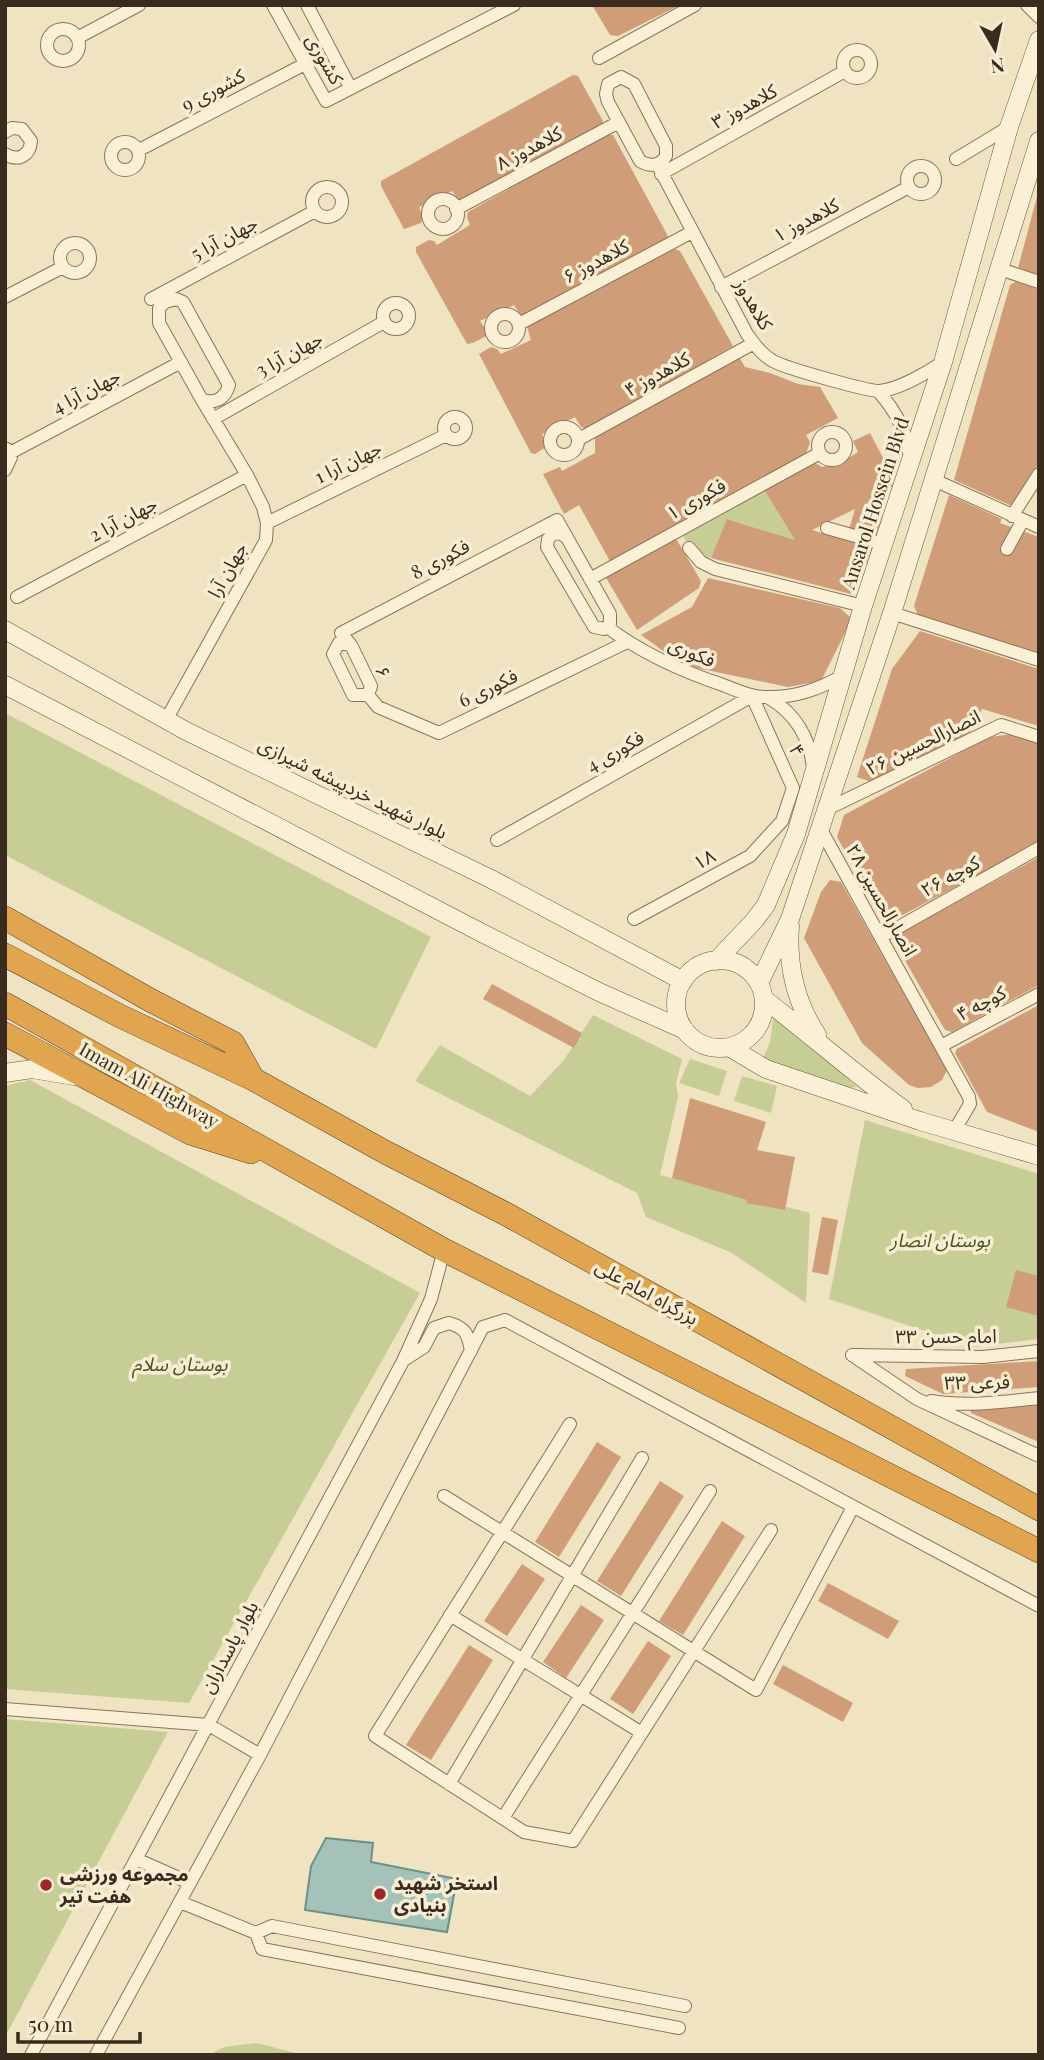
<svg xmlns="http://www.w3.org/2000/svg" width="1044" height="2060" font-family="'Playfair Display','Noto Sans Arabic',serif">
<rect width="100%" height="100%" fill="#efe3c2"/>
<!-- green -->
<path fill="#c6ce96" d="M763 488 795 540 728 519 711 558 692 551 681 533Z
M5 713 431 937 376 1049 5 855Z
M774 1013 784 1020 857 1087 847 1088 763 1059 770 1042Z
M593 1015 682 1059 676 1083 678 1097 660 1175 810 1213 806 1303 732 1253 646 1217 637 1193 415 1081 440 1045 530 1096 564 1060Z
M690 1059 727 1071 719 1096 679 1083Z
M742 1076 777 1086 771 1113 734 1101Z
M30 1080 420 1293 189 1703 5 1689V1086Z
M865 1120 1039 1174V1339L973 1347 829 1299Z
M5 1719 168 1732 5 2037Z
M257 2043 303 2055H209L224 2047Z"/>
<!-- water -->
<path fill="#a5c2ba" stroke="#6b9088" stroke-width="2" d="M326 1838 373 1843 371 1862 457 1879 447 1932 305 1910 311 1866Z"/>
<!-- building -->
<path fill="#cf9d77" d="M592 5H680L618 36 610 35Z
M573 75 578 76 603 121 601 127 465 200 458 199 452 191 419 207 423 218 421 223 404 229 381 186V181Z
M606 134 613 135 669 238 528 315 521 316 514 305 480 321 486 330V336L473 343 467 344 416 252V247L429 240 434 241 437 245 470 225 467 217 468 212Z
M1038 193H1039V275L1018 268Z
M673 248 680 251 733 346 587 429 581 427 575 417 542 434 546 447 535 454 531 453 479 354 491 347 497 349 501 354 531 340 526 323Z
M1017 281 1039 290V463L1012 506 954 480 1010 285Z
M739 357 745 367 770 373 798 384 820 387 838 418 806 435 810 442 806 454 611 563 579 505 564 514 543 474 560 467 562 471 595 453V438Z
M870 433 894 479 890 492 887 494 877 539 849 530 855 509 812 530 874 549 851 594 711 558 727 519 795 540 763 488 812 461 822 467 841 463 858 452 853 441Z
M949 495 1002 519 1000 523 1039 537V653L918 615 914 606Z
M675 537 701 581 699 588 637 630 605 576Z
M708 578 840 608 852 619 821 681 788 687 697 668 673 658 641 635 692 607Z
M920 631 1039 669V726L982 709 968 735 874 783 857 777 892 669Z
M1013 734 1039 743V842L886 924 837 837 844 815 989 737Z
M1039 857V985L952 1032 945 1030 895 943 898 934Z
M830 880 841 882 947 1070 942 1080 931 1087 918 1088 909 1085 862 1043 804 938 821 892Z
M492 984 582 1033 574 1048 483 999Z
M1039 1005V1132L987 1112 955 1053 957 1049Z
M690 1098 766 1122 757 1150 795 1157 785 1210 746 1203 747 1200 672 1178Z
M822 1217 838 1220 828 1275 812 1272Z
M1016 1270 1039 1276V1316L1006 1307Z
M1039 1361V1387L943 1394 905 1376 906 1369Z
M1039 1404V1442L971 1413 970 1408Z
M597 1442 621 1457 559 1557 535 1542Z
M660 1481 684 1496 621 1596 597 1581Z
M722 1521 745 1536 683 1635 659 1621Z
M522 1564 545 1579 507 1636 484 1621Z
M828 1583 899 1621 888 1639 818 1601Z
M581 1605 604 1620 566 1678 543 1662Z
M648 1641 671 1656 633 1714 610 1699Z
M469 1645 493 1660 431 1760 406 1745Z
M783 1665 853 1703 843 1722 773 1684Z"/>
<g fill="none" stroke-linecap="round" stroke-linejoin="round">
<!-- street casing -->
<g stroke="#8a7459" stroke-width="14">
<path id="street" d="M273 5 326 101 514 5
M307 5 350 87
M1027 5 1039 17
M47 45a16 16 0 1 1 32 0a16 16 0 1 1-32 0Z
M77 38 139 5
M843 64a14 14 0 1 1 28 0a14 14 0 1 1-28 0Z
M599 58 695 5
M621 77 634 84 666 146V156C660 166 650 167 640 161L608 102 606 94 608 84Z
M5 132 12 128 22 129 31 141C30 156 18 162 5 154
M111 156a14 14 0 1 1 28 0a14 14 0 1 1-28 0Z
M139 150 305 64
M956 159 1009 127
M657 164 747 334C755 345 762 355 773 361 785 368 867 391 879 391 898 390 928 372 943 362
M907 180a14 14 0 1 1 28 0a14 14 0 1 1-28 0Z
M661 174 845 71
M312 202a15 15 0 1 1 30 0a15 15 0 1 1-30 0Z
M428 214a15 15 0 1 1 30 0a15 15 0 1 1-30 0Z
M456 209 619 122
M60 258a15 15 0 1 1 30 0a15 15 0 1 1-30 0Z
M1000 269 1039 282
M721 287 909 187
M5 297 63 267
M151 299 315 211
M383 316a13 13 0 1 1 26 0a13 13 0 1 1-26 0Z
M491 328a14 14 0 1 1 28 0a14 14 0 1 1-28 0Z
M519 324 692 232
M878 391C895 410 908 433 910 459
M444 428a11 11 0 1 1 22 0a11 11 0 1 1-22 0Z
M213 419 384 322
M550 441a14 14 0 1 1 28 0a14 14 0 1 1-28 0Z
M818 446a14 14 0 1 1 28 0a14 14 0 1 1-28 0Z
M579 439 754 343
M10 453 181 362
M5 470 11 457 7 449
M934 480 1039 527
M1012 516 1039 474
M267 523 446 435
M827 528 883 544
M689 548 701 562 715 569 863 606
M1007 549 1023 520
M590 579 820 453
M17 597 247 475
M892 613 1039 660
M607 627C643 654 681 671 723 685 738 691 753 698 770 697 797 697 819 689 842 676
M339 643 351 645 371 686 368 695H353L333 654Z
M351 645 341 633 557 520 610 614V624L604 629 594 627 547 547 548 539 553 534 560 533 566 537
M368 695 378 707 439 733 627 642
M769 698C795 713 810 738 813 768
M166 720 266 540 267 523 263 507 247 475 202 400 159 323V308L165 302 176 299 183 302 229 385C225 399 215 404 202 400
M825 810 1001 725 1039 737
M820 828 969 1097 970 1104 954 1131
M497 840 752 696 793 788 782 821 750 856 634 919
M881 937 1039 848
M941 1046 1039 994
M852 1355 917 1399 1039 1456
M853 1355 983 1357 1039 1351
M404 1360 424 1347 434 1328 449 1323C466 1328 468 1334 471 1351
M931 1401C967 1407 1003 1402 1039 1398
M570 1424 375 1736 524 1832 573 1841 771 1530
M444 1496 756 1690 853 1507
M450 1615 642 1733
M5 1709 209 1725 260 1755
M449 1784 642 1458
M503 1818 710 1491
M136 1859 190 1883
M180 1902 256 1933
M679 2028 262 1949 256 1933 272 1926 685 2006
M31 2055 403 1361 431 1299 444 1250
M96 2055 260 1755 483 1327 505 1320 1039 1606"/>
</g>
<!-- secondary casing -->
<g stroke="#6c553c" stroke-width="19">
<path id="secondary" d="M5 630 186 731 491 879 683 981
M5 685 480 932 599 992 685 1030
M790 926C787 966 795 1001 817 1035
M676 1004a44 44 0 1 1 88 0a44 44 0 1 1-88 0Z
M716 961 754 921 766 905 796 834 863 606 943 362 1009 127 1039 40
M759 983 790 919 892 613 1039 141
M764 999C811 1035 855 1074 903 1109
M729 1047 766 1069 920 1121 1039 1156
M5 1073 32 1069 74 1076"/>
</g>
<!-- highway casing -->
<g stroke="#58422d" stroke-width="24">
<path id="highway" d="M5 918 150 1000 233 1043 253 1079
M5 955 120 1016 253 1079 385 1152 506 1214 1039 1509
M5 1004 444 1250 1039 1551
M5 1034 190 1133 251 1152"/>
</g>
<!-- street -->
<use href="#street" stroke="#faf0d6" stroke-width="12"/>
<!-- secondary -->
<use href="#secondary" stroke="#faf0d6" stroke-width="18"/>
<!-- highway -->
<use href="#highway" stroke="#e1a550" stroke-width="23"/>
</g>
<!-- markers -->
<g fill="#9b2827" stroke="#f6edd2" stroke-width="2.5">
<circle cx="46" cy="1885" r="7"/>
<circle cx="380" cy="1894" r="7"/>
</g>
<g text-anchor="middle" stroke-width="7" stroke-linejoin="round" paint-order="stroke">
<!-- street labels -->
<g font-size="19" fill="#392b1d" stroke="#f6edd2">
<text transform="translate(325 59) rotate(60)" y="7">کشوری</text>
<text transform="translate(213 90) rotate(-28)" y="7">کشوری 9</text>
<text transform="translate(744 106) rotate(-29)" y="7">کلاهدوز ۳</text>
<text transform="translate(529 148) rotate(-28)" y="7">کلاهدوز ۸</text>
<text transform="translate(806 220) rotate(-28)" y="7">کلاهدوز ۱</text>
<text transform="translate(224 238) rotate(-28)" y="7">جهان آرا 5</text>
<text transform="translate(596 261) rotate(-28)" y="7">کلاهدوز ۶</text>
<text transform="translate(754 304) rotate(60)" y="7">کلاهدوز</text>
<text transform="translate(289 354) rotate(-29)" y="7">جهان آرا 3</text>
<text transform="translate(657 374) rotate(-29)" y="7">کلاهدوز ۴</text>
<text transform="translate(86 391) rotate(-28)" y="7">جهان آرا 4</text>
<text transform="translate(348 462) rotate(-26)" y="7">جهان آرا 1</text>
<text transform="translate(696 499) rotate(-29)" y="7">فکوری ۱</text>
<text transform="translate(875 503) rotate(-72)" y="7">Ansarol Hossein Blvd</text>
<text transform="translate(123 519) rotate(-28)" y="7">جهان آرا 2</text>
<text transform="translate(440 559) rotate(-28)" y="7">فکوری 8</text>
<text transform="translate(227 570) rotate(-61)" y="7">جهان آرا</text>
<text transform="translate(692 652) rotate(23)" y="7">فکوری</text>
<text transform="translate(383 672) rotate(73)" y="7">۶</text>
<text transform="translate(488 688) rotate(-26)" y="7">فکوری 6</text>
<text transform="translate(923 742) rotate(-26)" y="7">انصارالحسین ۲۶</text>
<text transform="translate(797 750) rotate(66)" y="7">۴</text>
<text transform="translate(615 751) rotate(-30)" y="7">فکوری 4</text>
<text transform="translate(353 788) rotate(26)" y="7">بلوار شهید خردپیشه شیرازی</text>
<text transform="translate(704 859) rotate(-29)" y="7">۱۸</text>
<text transform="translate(950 876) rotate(-29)" y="7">کوچه ۲۶</text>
<text transform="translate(882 900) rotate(61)" y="7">انصارالحسین ۲۸</text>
<text transform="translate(981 1003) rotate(-28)" y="7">کوچه ۴</text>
<text transform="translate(149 1085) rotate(29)" y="7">Imam Ali Highway</text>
<text transform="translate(647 1292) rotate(29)" y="7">بزرگراه امام علی</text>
<text x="946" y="1343">امام حسن ۳۳</text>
<text transform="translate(977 1382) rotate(-1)" y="7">فرعی ۳۳</text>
<text transform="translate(229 1647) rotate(-62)" y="7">بلوار پاسداران</text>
</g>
<!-- park labels -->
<g font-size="19" font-style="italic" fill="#495623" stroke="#f6edd2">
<text x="940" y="1247">بوستان انصار</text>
<text x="180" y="1371">بوستان سلام</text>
</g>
<!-- poi labels -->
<g font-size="19" font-weight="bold" fill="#392b1d" stroke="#f6edd2" text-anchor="start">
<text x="60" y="1881">مجموعه ورزشی<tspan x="60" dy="22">هفت تیر</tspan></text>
<text x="394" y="1890">استخر شهید<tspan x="394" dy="22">بنیادی</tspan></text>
</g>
</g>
<!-- border -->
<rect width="1044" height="2060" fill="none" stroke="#392b1d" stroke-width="14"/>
<!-- north arrow -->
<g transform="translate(995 49) rotate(171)" stroke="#f6edd2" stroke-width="5" paint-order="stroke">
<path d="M0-5L12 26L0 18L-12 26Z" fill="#392b1d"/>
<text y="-10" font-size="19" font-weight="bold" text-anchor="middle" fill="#392b1d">N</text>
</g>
<!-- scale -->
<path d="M18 2032v10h122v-10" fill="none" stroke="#392b1d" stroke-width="3.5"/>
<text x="28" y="2032" font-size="21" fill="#392b1d" stroke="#f6edd2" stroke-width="5" paint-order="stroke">50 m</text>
</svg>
